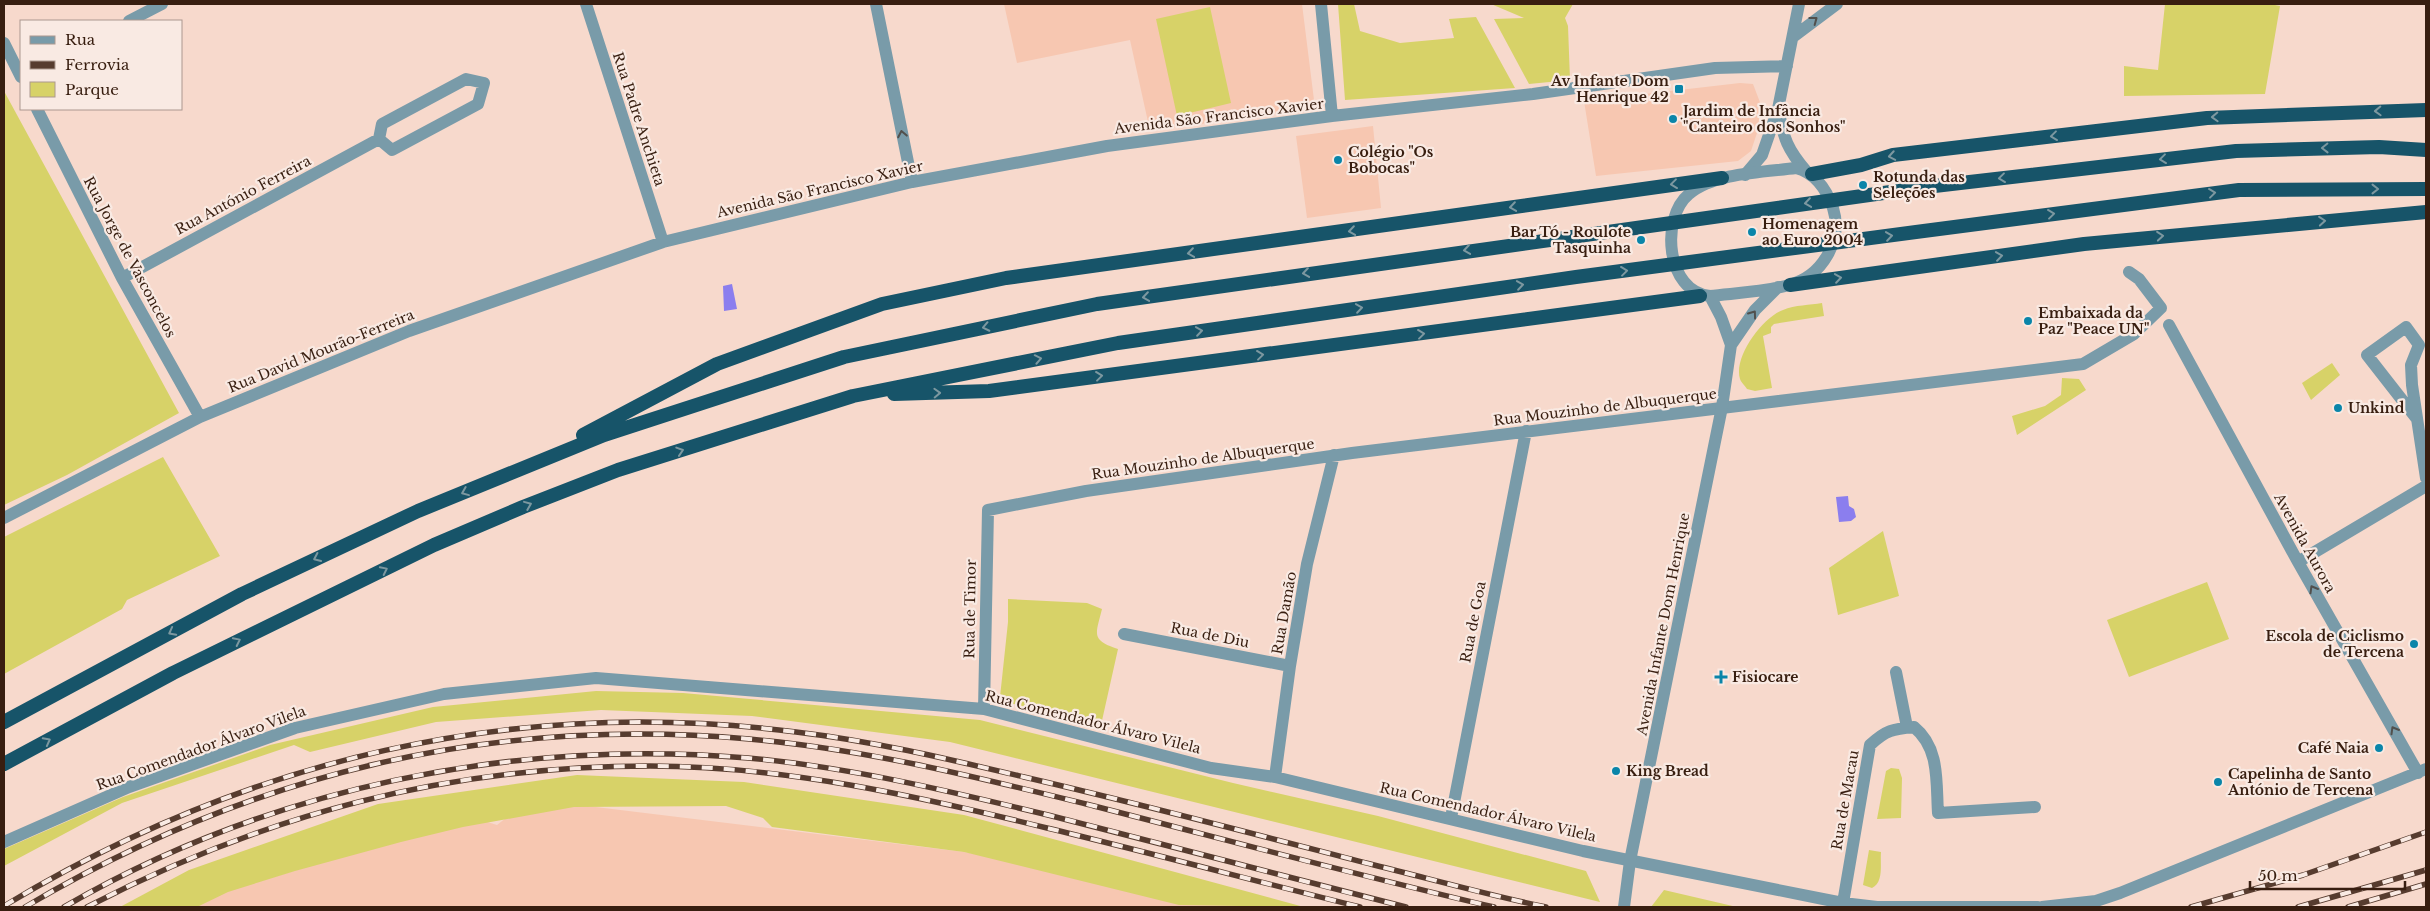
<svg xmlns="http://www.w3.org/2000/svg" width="2430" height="911" font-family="'Libre Baskerville',serif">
<rect width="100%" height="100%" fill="#f7d9cc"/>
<!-- built -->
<path fill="#f7c7b1" d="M1004 4H1302L1315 108 1150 131 1130 40 1017 63Z
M1740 83 1753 84 1761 105 1757 133 1751 151 1738 161 1596 176 1584 101Z
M1373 126 1381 208 1307 218 1296 136Z
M530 799 964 852 1266 907H175L471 817 497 825Z"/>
<!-- green -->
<path fill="#d7d268" d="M1338 4H1354L1360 31 1400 43 1454 38 1449 19 1476 17 1515 88 1345 100Z
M1491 4H1573L1565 18 1568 26 1570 80 1529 84 1494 19 1524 18Z
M2165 4H2270L2280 6 2265 94 2124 96V66L2158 70Z
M1210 7 1231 103 1177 116 1156 19Z
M4 91 179 413 67 475 4 505Z
M1822 303 1824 316 1774 324 1771 327V333L1763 336 1772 388 1755 391 1747 389C1745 386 1741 382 1740 379 1733 357 1763 317 1783 310 1795 305 1810 305 1822 303Z
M2332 363 2340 375 2311 400 2302 383Z
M2062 378 2079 379 2086 390 2017 435 2012 416 2045 406 2061 395Z
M163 457 220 556 127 600 122 609 4 674V537Z
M1883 531 1899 596 1838 615 1829 568Z
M2207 582 2229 639 2129 677 2107 620Z
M1008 599 1087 603 1102 609C1096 634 1090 640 1118 649L1101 725 1002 701 1000 697 1008 622Z
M596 691 683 693 980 720 1233 783 1378 816 1586 871 1600 902 950 742 752 716 601 710 436 722 310 752 294 745 122 803 4 866V849L123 797 270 745 433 707Z
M1891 768 1899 769 1902 778 1901 818 1877 819 1886 771Z
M577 775 744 782 964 815 1304 907 1179 905 964 852 772 827 763 818 726 806 574 807 463 827 401 842 295 871 228 892 197 907H120L189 870 378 804Z
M1869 850 1881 852C1880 865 1884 882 1872 888L1863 885Z
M1664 890 1737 907H1651Z"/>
<!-- water -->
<path fill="#8b7eee" d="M732 284 737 309 724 311 723 286Z
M1848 496 1849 506 1854 509 1856 517 1851 521 1839 522 1836 497Z"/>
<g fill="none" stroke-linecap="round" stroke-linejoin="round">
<!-- minor -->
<path stroke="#799ba9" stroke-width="12" d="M586 4 663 242
M876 4 912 182
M1321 4 1332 116
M129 21 162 4
M1793 37 1837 4
M4 43 21 77
M37 109 122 278 200 417
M1779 111C1783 138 1788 150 1806 171
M1745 175 1762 155 1778 109 1799 4
M122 278 379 139 392 150 478 104 484 83 466 79 382 124 379 139
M2169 325 2298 562 2418 773
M2417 419 2367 355 2406 327 2419 345 2411 365 2412 385 2426 478
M4 518 200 417 409 331 663 242 912 182 1107 146 1332 116 1533 94 1715 68 1787 66
M2298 562 2426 486
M1124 634 1290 666
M1896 672 1907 727
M984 709 988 510 1086 491 1352 453 2083 364 2134 334 2161 308 2139 279 2129 272
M1275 777 1290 666 1307 564 1334 455
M1451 818 1526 431
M4 842 129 787 295 728 444 694 596 678 984 709 1211 768 1275 777 1583 851 1843 903 1877 907H2038
M1843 903 1870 745C1886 730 1893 729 1914 727 1940 748 1936 782 1938 813L2035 807
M2042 907 2096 901 2120 893 2426 769"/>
<!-- tertiary -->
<path stroke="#799ba9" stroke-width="12" d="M1796 168C1815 173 1826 188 1833 208 1843 240 1823 276 1789 285 1764 292 1736 293 1710 296 1666 292 1660 218 1689 194 1713 173 1764 172 1796 168Z
M1710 296 1721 317 1731 345
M1624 907 1630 861 1722 407 1731 345 1755 310 1778 287"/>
<!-- trunk -->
<path stroke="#175469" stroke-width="14" d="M1812 174 1861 165 1893 155 2207 118 2426 110
M1790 285 2084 244 2426 212
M894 394 989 391 1700 296
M583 435 717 364 882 304 1006 278 1722 178
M4 722 242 594 418 511 604 435 844 357 1097 304 1926 187 2236 151 2379 147 2426 150
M4 764 173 673 434 545 523 507 618 470 853 396 1118 343 1576 277 1916 232 2239 190 2426 189"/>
<!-- rail casing -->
<g stroke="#573c2f" stroke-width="5.5">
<path id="rail" d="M4 906C247 759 513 696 796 732 873 741 948 759 1024 777 1141 804 1258 835 1374 865 1431 879 1488 895 1546 907
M25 907C250 774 488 716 749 739 866 749 980 778 1094 806 1227 840 1360 876 1494 907
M64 907C269 788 512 738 748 758 849 767 949 791 1048 815 1168 845 1286 877 1406 907
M87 907C266 814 447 766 650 766 784 766 917 796 1047 828 1151 853 1255 881 1360 907
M2191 907 2303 875 2426 832
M2298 907 2426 870
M2348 907 2426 884"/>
</g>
<!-- rail -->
<use href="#rail" stroke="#f9eae3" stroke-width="4" stroke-dasharray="11" stroke-linecap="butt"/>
</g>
<!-- one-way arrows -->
<defs><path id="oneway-chevron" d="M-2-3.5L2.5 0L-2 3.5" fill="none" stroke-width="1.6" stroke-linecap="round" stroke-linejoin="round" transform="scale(1.25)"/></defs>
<g stroke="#52504d">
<use href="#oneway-chevron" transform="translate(1814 20) rotate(-37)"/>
<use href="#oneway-chevron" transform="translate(902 134) rotate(-101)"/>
<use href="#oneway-chevron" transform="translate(1753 314) rotate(-54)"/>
<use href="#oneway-chevron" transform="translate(2313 589) rotate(-120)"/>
<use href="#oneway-chevron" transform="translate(2394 730) rotate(-120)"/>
</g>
<g stroke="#7d98a0">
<use href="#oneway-chevron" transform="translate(2378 111) rotate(178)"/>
<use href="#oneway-chevron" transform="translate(2215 117) rotate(178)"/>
<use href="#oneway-chevron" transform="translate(2054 136) rotate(173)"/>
<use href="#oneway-chevron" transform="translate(2325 148) rotate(179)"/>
<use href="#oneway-chevron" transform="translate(1892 156) rotate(170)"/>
<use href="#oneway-chevron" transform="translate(2163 159) rotate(173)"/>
<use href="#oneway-chevron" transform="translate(2002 178) rotate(173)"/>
<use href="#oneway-chevron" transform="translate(1674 184) rotate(173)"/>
<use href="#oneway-chevron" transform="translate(2375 189)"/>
<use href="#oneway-chevron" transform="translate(2212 193) rotate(-7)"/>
<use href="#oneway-chevron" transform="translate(1808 203) rotate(172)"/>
<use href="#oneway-chevron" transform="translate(1513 207) rotate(172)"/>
<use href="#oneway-chevron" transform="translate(2051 214) rotate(-7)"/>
<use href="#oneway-chevron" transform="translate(2322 221) rotate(-5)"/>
<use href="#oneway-chevron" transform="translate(1352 231) rotate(172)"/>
<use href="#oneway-chevron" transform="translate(1889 236) rotate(-8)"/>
<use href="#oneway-chevron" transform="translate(2160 236) rotate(-5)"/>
<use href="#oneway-chevron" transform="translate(1467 250) rotate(172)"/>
<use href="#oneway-chevron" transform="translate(1191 253) rotate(172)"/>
<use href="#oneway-chevron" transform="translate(1999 256) rotate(-8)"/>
<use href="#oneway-chevron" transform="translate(1624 271) rotate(-7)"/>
<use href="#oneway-chevron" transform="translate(1306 273) rotate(172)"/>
<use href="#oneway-chevron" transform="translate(1838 278) rotate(-8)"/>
<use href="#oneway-chevron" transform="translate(1520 285) rotate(-8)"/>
<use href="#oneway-chevron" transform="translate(1146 297) rotate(172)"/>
<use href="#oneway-chevron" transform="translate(1359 308) rotate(-8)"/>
<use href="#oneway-chevron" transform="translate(986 327) rotate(168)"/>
<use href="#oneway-chevron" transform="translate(1199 331) rotate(-8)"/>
<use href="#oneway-chevron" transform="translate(1421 334) rotate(-7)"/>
<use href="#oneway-chevron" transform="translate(1260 355) rotate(-7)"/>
<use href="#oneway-chevron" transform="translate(1038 359) rotate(-11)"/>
<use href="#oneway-chevron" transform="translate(1099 376) rotate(-7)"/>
<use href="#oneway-chevron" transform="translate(937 393) rotate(-2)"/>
<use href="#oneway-chevron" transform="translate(680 451) rotate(-18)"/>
<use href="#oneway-chevron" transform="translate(465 492) rotate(158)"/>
<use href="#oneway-chevron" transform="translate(528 505) rotate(-22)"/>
<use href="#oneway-chevron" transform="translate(317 558) rotate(155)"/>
<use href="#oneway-chevron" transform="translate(384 570) rotate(-26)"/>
<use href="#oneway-chevron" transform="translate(172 632) rotate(152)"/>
<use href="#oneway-chevron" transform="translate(237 641) rotate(-26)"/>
<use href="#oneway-chevron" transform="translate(47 741) rotate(-28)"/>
</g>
<!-- markers -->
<g fill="#0a85a9" stroke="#f9eae3" stroke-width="2">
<rect x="1674" y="84" width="10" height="10" rx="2.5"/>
<circle cx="1673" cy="119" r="5"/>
<circle cx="1338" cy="160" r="5"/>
<circle cx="1863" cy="185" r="5"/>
<circle cx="1752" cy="232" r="5"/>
<circle cx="1641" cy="240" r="5"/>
<circle cx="2028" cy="321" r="5"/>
<circle cx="2338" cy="408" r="5"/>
<circle cx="2414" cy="644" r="5"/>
<path d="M1718.5 669.5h5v5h5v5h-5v5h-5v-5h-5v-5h5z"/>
<circle cx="2379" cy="748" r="5"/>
<circle cx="1616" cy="771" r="5"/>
<circle cx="2218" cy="782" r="5"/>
</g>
<g text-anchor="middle" stroke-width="4.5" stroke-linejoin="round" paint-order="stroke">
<!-- poi labels -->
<g font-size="14" font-weight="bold" fill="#381e10" stroke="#f9eae3" text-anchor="start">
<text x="1669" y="86" text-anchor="end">Av Infante Dom<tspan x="1669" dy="16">Henrique 42</tspan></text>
<text x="1683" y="116">Jardim de Infância<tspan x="1683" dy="16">"Canteiro dos Sonhos"</tspan></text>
<text x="1348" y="157">Colégio "Os<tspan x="1348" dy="16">Bobocas"</tspan></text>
<text x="1873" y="182">Rotunda das<tspan x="1873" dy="16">Seleções</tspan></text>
<text x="1762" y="229">Homenagem<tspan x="1762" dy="16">ao Euro 2004</tspan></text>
<text x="1631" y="237" text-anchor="end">Bar Tó - Roulote<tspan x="1631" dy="16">Tasquinha</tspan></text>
<text x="2038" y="318">Embaixada da<tspan x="2038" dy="16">Paz "Peace UN"</tspan></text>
<text x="2348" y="413">Unkind</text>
<text x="2404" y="641" text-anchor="end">Escola de Ciclismo<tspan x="2404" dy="16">de Tercena</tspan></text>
<text x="1732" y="682">Fisiocare</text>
<text x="2369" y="753" text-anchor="end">Café Naia</text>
<text x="1626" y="776">King Bread</text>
<text x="2228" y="779">Capelinha de Santo<tspan x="2228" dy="16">António de Tercena</tspan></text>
</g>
<!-- street labels -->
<g font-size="14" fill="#381e10" stroke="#f9eae3">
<text transform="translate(1219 116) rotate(-7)" y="5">Avenida São Francisco Xavier</text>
<text transform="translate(639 119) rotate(72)" y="5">Rua Padre Anchieta</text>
<text transform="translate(820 189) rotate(-13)" y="5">Avenida São Francisco Xavier</text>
<text transform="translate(243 195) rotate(-28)" y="5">Rua António Ferreira</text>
<text transform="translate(130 257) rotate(62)" y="5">Rua Jorge de Vasconcelos</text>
<text transform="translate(321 351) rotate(-22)" y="5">Rua David Mourão-Ferreira</text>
<text transform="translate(1605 407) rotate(-7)" y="5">Rua Mouzinho de Albuquerque</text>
<text transform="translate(1203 459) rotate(-8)" y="5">Rua Mouzinho de Albuquerque</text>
<text transform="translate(2305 543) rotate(61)" y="5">Avenida Aurora</text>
<text transform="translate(970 609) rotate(-89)" y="5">Rua de Timor</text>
<text transform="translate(1284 613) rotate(-80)" y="5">Rua Damão</text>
<text transform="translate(1473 622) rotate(-79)" y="5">Rua de Goa</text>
<text transform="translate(1663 624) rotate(-79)" y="5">Avenida Infante Dom Henrique</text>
<text transform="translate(1210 635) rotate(11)" y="5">Rua de Diu</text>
<text transform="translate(1093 722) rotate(14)" y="5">Rua Comendador Álvaro Vilela</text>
<text transform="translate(201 748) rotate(-20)" y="5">Rua Comendador Álvaro Vilela</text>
<text transform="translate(1845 800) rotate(-80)" y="5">Rua de Macau</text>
<text transform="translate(1488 812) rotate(13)" y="5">Rua Comendador Álvaro Vilela</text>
</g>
</g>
<!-- border -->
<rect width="2430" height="911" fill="none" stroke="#381e10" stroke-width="10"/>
<!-- legend -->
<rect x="20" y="20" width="162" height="90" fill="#f9eae3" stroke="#ac988f"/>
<rect x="30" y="36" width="25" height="8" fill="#799ba9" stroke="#ac988f"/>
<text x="65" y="45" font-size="15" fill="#381e10">Rua</text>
<rect x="30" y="61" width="25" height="8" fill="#573c2f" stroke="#ac988f"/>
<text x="65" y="70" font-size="15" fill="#381e10">Ferrovia</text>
<rect x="30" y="82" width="25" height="15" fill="#d7d268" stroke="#ac988f"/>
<text x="65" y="95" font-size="15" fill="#381e10">Parque</text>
<!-- scale -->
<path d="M2250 881v8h155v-8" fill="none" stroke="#381e10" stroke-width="2.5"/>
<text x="2258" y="881" font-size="15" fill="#381e10" stroke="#f9eae3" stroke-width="4" paint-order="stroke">50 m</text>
</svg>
